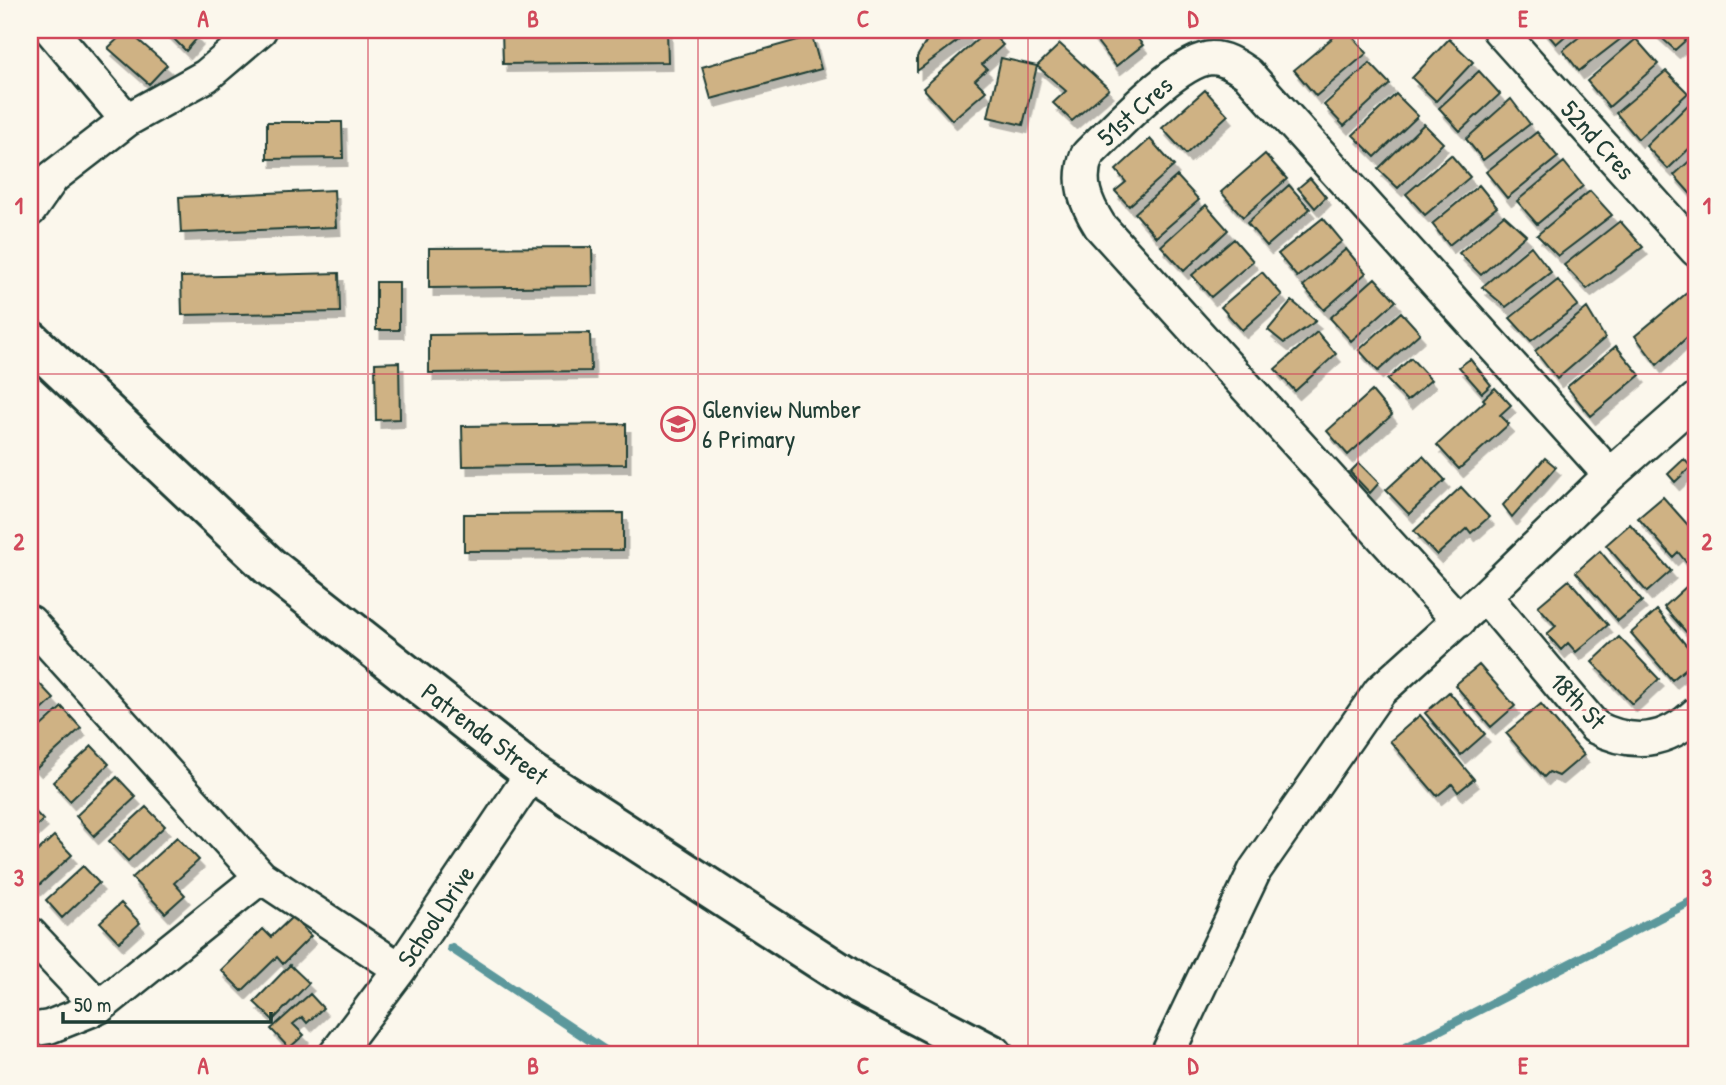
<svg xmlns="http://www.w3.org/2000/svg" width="1726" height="1085" font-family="'Patrick Hand',sans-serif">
<defs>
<filter id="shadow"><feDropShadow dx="4.5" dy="8" stdDeviation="0" flood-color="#0004"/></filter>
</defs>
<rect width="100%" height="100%" fill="#fbf7ec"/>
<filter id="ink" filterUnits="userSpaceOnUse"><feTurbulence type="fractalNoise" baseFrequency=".0143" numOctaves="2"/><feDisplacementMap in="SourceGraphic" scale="14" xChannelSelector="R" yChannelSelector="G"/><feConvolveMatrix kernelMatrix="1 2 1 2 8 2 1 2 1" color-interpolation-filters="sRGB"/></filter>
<g filter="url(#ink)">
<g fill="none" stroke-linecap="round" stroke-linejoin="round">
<!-- stream -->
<path stroke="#5c989c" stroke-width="9" d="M451 948 612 1055
M1391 1055 1696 899"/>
</g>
<!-- building -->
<path fill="#cfb284" stroke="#1f3d34" stroke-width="2" filter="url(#shadow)" d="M127 30 167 65 149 84 108 48Z
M165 30H191L198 37 186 51Z
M502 30H667L668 62 503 64Z
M933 30H964L967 34 917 71V57Z
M988 30 1003 45 982 64 987 69 975 80 986 91 952 120 923 88Z
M1088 30H1130L1143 45 1116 66Z
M1342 30H1347L1367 53 1316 96 1294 70Z
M1544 30H1572L1556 44Z
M1588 30H1631V31L1579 71 1563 50Z
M1653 30H1696V31L1675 50Z
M812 36 821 69 711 99 702 67Z
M1449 39 1473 62 1436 101 1412 78Z
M1636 39 1658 64 1609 107 1587 81Z
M1060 44 1109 89 1072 121 1053 103 1066 91 1037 66Z
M1001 58 1037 66 1023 125 988 117Z
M1370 63 1390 84 1344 126 1324 105Z
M1479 71 1500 94 1460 131 1439 108Z
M1666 71 1688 93 1638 139 1616 113Z
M1205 90 1228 115 1186 154 1162 128Z
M1396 94 1418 116 1375 157 1353 135Z
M1695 98 1696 142 1668 169 1646 146Z
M1511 99 1530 124 1483 160 1466 139Z
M267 122H342L343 158 267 159Z
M1424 124 1443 143 1398 188 1378 169Z
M1537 132 1558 157 1507 198 1486 172Z
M1150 139 1174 166 1129 206 1115 191 1126 182 1116 170Z
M1265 154 1287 179 1243 217 1221 192Z
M1451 155 1470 177 1425 215 1406 194Z
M1696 155V200L1674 175Z
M1564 162 1583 186 1537 224 1517 201Z
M1177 176 1199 200 1156 237 1135 213Z
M1310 178 1326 197 1315 208 1298 188Z
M1289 185 1310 209 1267 246 1247 223Z
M1479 185 1497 207 1449 245 1432 224Z
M334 190 336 227 181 233 179 197Z
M1590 191 1612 215 1558 256 1537 235Z
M1206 205 1228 230 1184 271 1161 246Z
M1504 215 1526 235 1481 275 1459 253Z
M1323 218 1342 241 1297 277 1278 254Z
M1620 221 1643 247 1587 289 1564 265Z
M1234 239 1253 261 1211 297 1192 275Z
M1531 246 1551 272 1506 307 1482 287Z
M592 247 593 286 429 288V248Z
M1346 249 1366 273 1324 310 1303 286Z
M1262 272 1282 295 1242 330 1221 307Z
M339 273 340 312 182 315 181 277Z
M1375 278 1396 301 1351 341 1330 318Z
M1558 280 1578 305 1531 341 1510 318Z
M376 282H399V330H376Z
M1694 287 1696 290V329L1657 365 1635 336Z
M1292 301 1316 321 1284 343 1268 330Z
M1587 308 1605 338 1557 379 1535 351Z
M1401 312 1420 333 1378 371 1359 350Z
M1317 332 1336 354 1295 391 1275 369Z
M590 333 591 371 429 373V335Z
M1616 346 1640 375 1591 416 1567 387Z
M1411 358 1431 380 1407 401 1387 380Z
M1470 359 1491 385 1482 393 1459 367Z
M399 362 400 419 376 420 375 363Z
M1495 388 1511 405 1500 415 1509 424 1459 469 1437 445 1485 401 1483 399Z
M1372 391 1392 415 1348 455 1327 431Z
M626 424V464L463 466 462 426Z
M1423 456 1445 480 1409 514 1386 490Z
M1545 458 1556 467 1512 517 1503 505Z
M1684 459 1691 467 1675 482 1668 474Z
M1359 463 1379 483 1370 493 1350 472Z
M1461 487 1489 517 1471 533 1467 528 1437 555 1414 531Z
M1663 497 1696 534V540L1692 543 1696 547V552L1686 562 1678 552 1673 557 1638 518Z
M623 513V550L464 551V514Z
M1630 524 1671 571 1647 592 1606 545Z
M1600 551 1642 601 1618 621 1576 572Z
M1569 580 1608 625 1576 652 1568 643 1561 650 1547 634 1556 626 1538 606Z
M1687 586 1696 595V643L1664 607Z
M1657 610 1696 657V660L1672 680 1631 633Z
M1619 637 1659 679 1632 704 1592 662Z
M1479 665 1515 706 1491 727 1455 685Z
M35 679 54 699 30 721V683Z
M1449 692 1485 734 1461 755 1425 713Z
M1541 704 1584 755 1559 776 1549 772 1544 777 1506 733Z
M62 707 81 728 37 768 30 761V736Z
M1420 715 1474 779 1458 792 1452 784 1437 796 1390 741Z
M92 746 109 764 70 801 53 782Z
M117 777 136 797 94 836 76 816Z
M30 806 43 820 30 832Z
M146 807 165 826 128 861 109 841Z
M54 836 72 855 37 887 30 879V858Z
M177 837 199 860 174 883 185 895 165 913 132 878Z
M83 866 99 883 62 918 46 900Z
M121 903 140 923 119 942 100 922Z
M292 917 311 936 283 964 277 957 242 991 221 970 263 929 271 937Z
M290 965 309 983 273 1020 254 1002Z
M310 994 323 1008 307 1023 302 1017 293 1024 304 1035 289 1048 271 1029Z"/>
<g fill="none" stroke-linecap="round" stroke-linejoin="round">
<!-- minor casing -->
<g stroke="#1f3d34" stroke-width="37">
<path id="minor" d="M51 30 127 120 206 76 260 30
M1499 30 1696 250
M30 210 53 177 127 120
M1485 596 1595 727C1632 746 1665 743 1696 714
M1459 621 1100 226C1085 202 1077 182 1087 155 1113 130 1178 59 1212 58 1225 58 1236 66 1247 73L1610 475
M30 622 261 877 400 969
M30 934 99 1007
M30 1030 49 1027 99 1007 261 877
M335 1055 400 969 532 773
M1167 1055 1255 870 1380 691 1485 596 1610 475 1696 399"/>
</g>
<!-- tertiary casing -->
<g stroke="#1f3d34" stroke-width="44">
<path id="tertiary" d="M30 340 269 566 532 773 859 985 993 1055"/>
</g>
<!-- minor -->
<use href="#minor" stroke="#fbf7ec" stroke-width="32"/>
<!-- tertiary -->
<use href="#tertiary" stroke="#fbf7ec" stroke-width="38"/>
</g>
</g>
<!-- grid -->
<path fill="none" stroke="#d1495b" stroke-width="2" stroke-opacity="0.55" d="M368 30V1055M698 30V1055M1028 30V1055M1358 30V1055M30 374H1696M30 710H1696"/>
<!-- icons -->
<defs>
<g id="school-ring" transform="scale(1.75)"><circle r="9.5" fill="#fbf7ec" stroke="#d1495b" stroke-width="1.5"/><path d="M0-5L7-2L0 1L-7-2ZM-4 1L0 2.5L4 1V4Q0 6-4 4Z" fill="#d1495b"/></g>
</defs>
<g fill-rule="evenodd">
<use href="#school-ring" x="678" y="424"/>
</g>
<g text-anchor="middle" stroke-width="6" stroke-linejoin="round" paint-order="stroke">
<!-- street labels -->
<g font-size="26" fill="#1f3d34" stroke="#fbf7ec">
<text transform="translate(1135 111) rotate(-42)" y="9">51st Cres</text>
<text transform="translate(1598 140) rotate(48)" y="9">52nd Cres</text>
<text transform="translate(1578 701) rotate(46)" y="9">18th St</text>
<text transform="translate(485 734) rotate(37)" y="9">Patrenda Street</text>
<text transform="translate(436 916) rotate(-56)" y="9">School Drive</text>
</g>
<!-- poi labels -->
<g font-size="26" fill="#1f3d34" stroke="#fbf7ec" text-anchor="start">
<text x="702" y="418">Glenview Number<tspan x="702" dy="30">6 Primary</tspan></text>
</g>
</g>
<!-- margin -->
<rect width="1726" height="1085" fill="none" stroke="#fbf7ec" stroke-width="77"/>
<!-- scale -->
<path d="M63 1012v10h208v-10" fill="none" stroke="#1f3d34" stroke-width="3.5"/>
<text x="74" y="1012" font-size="21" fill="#1f3d34" stroke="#fbf7ec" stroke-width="5" paint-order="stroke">50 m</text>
<rect x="38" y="38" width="1650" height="1008" fill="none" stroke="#d1495b" stroke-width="2.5"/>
<g font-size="23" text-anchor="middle" font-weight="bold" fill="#d1495b">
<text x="203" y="27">A</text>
<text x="533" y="27">B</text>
<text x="863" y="27">C</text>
<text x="1193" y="27">D</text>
<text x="1523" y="27">E</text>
<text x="19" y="214">1</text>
<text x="1707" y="214">1</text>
<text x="19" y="550">2</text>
<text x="1707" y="550">2</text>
<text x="19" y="886">3</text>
<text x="1707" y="886">3</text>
<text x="203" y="1074">A</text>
<text x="533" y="1074">B</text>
<text x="863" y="1074">C</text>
<text x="1193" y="1074">D</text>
<text x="1523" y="1074">E</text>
</g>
</svg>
